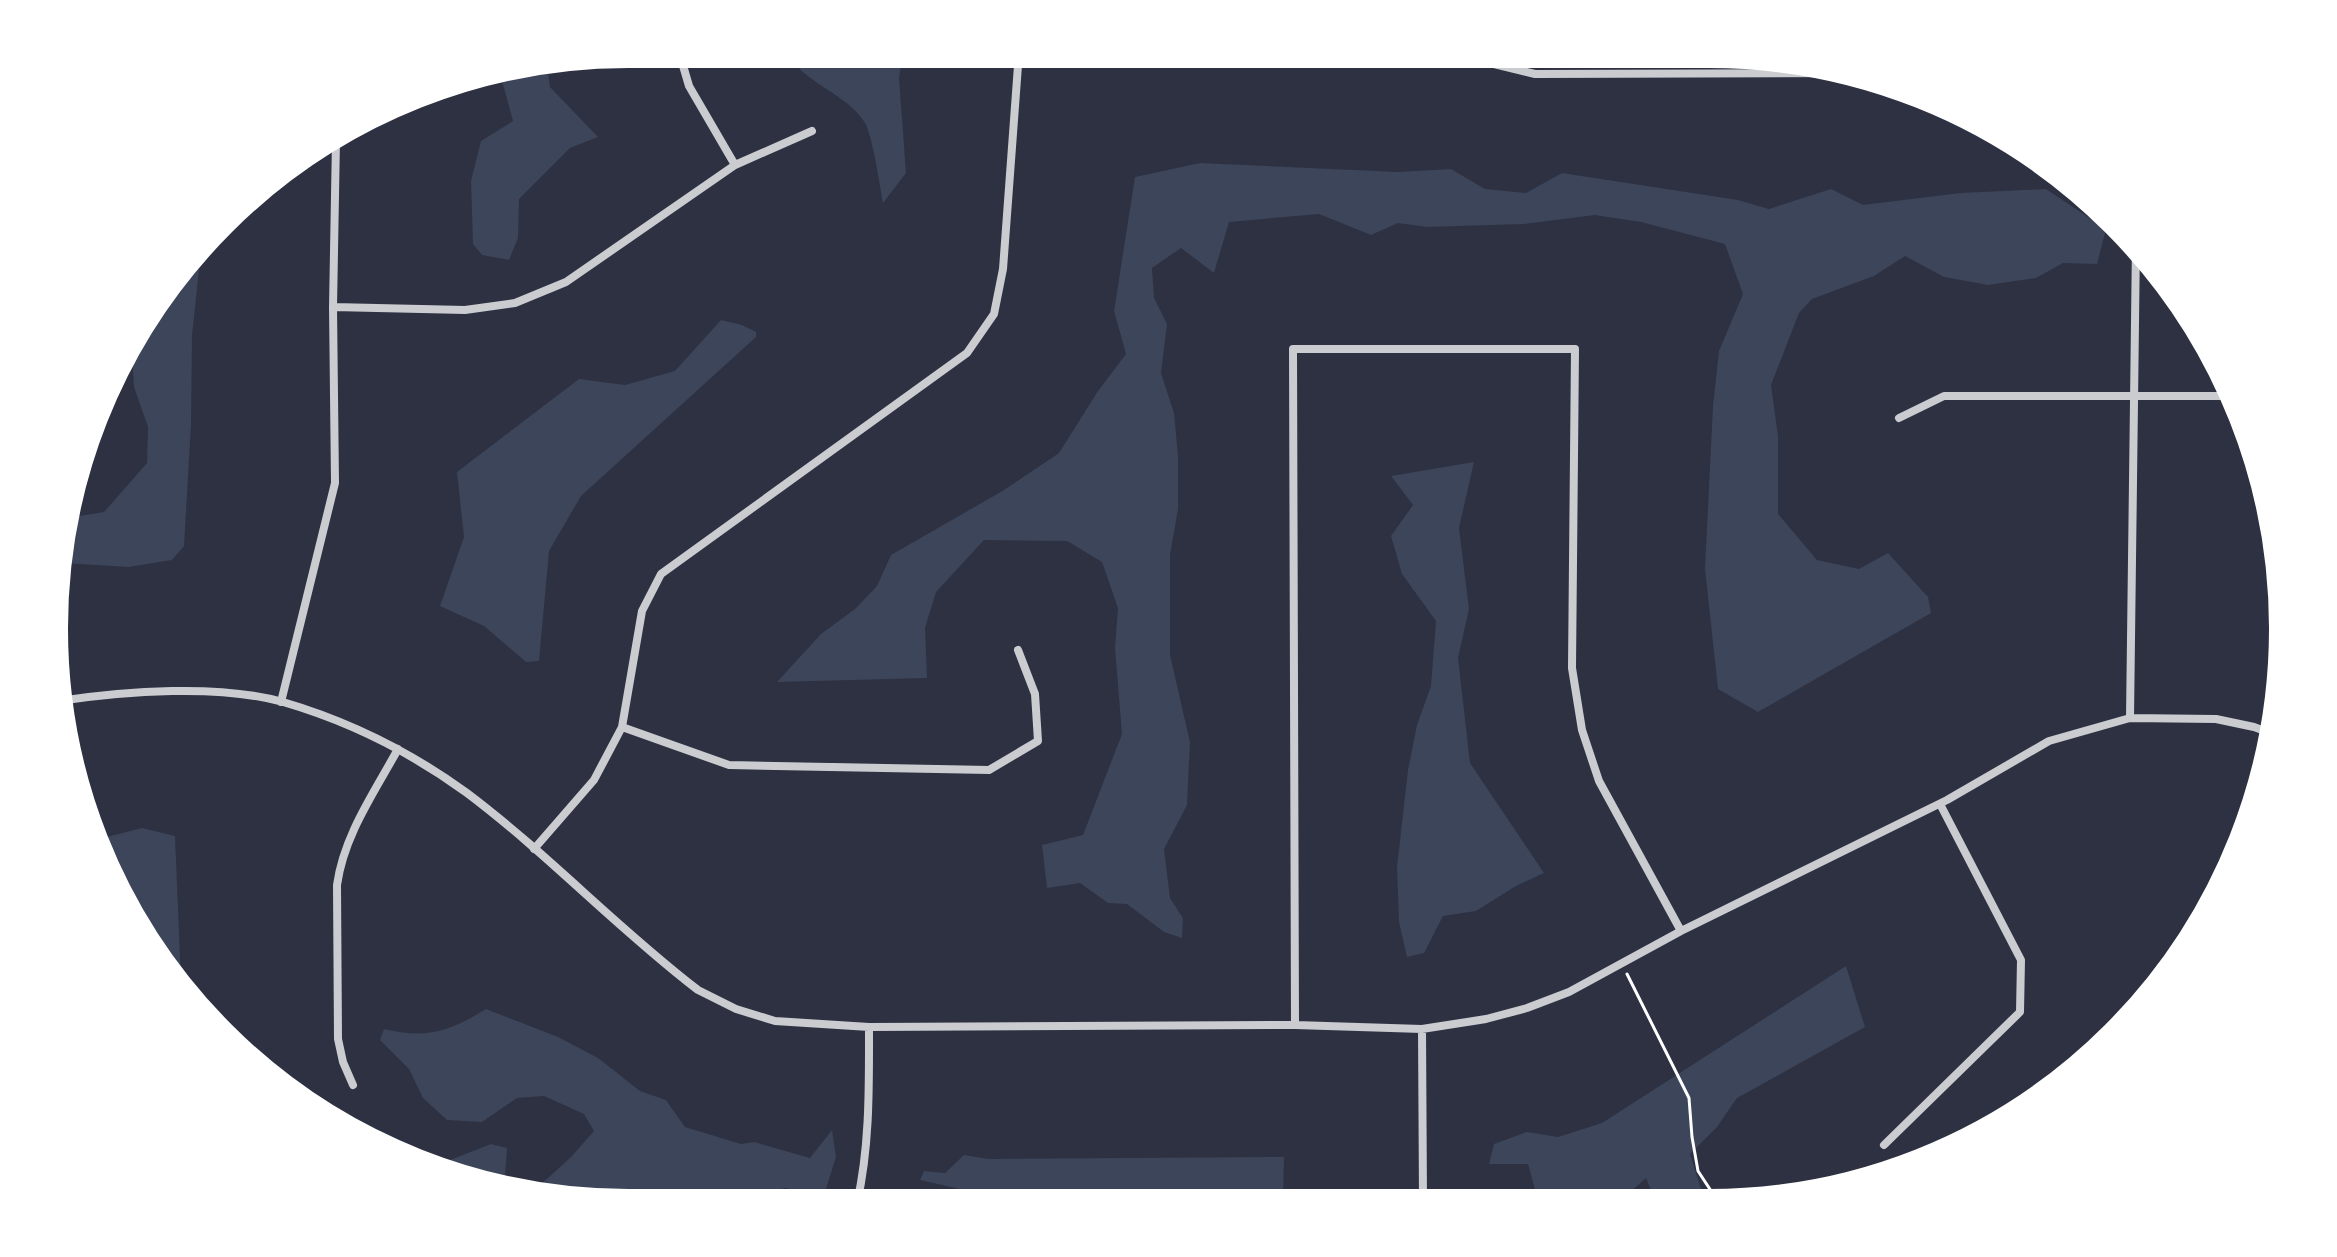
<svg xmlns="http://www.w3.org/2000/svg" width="2337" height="1257" font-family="'Space Grotesk',sans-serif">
<rect width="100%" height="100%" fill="#2d3142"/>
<!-- green -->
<path fill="#3c4559" d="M787 52H903L899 78 906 173 883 203C880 186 872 134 865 123 847 93 803 84 787 52Z
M547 65 550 87 598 137 570 148 519 199 518 238 509 260 482 255 473 244 471 181 481 141 513 121 500 73Z
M1200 163 1398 172 1451 169 1485 189 1526 193 1562 173 1738 200 1769 209 1831 189 1863 205 1960 193 2046 189 2106 229 2097 264 2063 263 2036 278 1988 285 1944 277 1905 256 1874 276 1812 299 1799 313 1771 385 1778 436V514L1817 560 1859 569 1888 553 1928 597 1931 613 1758 712 1718 689 1705 569 1713 406 1719 351 1743 294 1725 244 1641 222 1595 215 1524 224 1427 227 1398 223 1371 235 1319 214 1229 222 1214 273 1181 248 1152 268 1154 298 1167 324 1161 373 1174 413 1178 456V509L1170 555V655L1190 742 1187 805 1164 849 1170 898 1183 918 1182 938 1164 932 1127 904 1108 903 1080 883 1047 888 1042 845 1083 835 1122 734 1115 648 1118 608 1102 562 1067 541 984 540 936 592 925 628 927 678 777 682 821 634 855 609 877 586 891 555 1004 490 1059 453 1098 391 1126 354 1114 311 1135 177Z
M198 257 199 270 192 336 191 424 184 546 172 560 128 567 63 563 68 518 104 512 147 463 148 427 134 387 132 353 158 315V298Z
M721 320 742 325 756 332V337L581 496 549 551 539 661 526 662 484 626 440 606 464 537 457 472 579 379 625 385 675 371Z
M1474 462 1459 528 1469 609 1458 658 1470 763 1544 873 1516 886 1476 911 1443 916 1424 953 1407 957 1399 922 1397 867 1408 770 1417 725 1431 686 1436 621 1402 574 1391 536 1413 505 1391 476Z
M142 828 175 836 181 981 111 883 95 840Z
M1846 966 1865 1027 1737 1098 1717 1127 1690 1154 1700 1186 1710 1200H1655L1646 1178 1620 1201H1538L1528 1164H1489L1494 1144 1527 1132 1558 1137 1602 1123Z
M486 1009 558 1037 598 1058 640 1091 666 1100 685 1127 741 1144 754 1142 810 1158 832 1130 836 1157 824 1195 785 1188 752 1199 751 1203 591 1204 514 1191 538 1187 571 1157 594 1131 584 1114 544 1096 517 1098 482 1122 447 1120 423 1098 409 1069 380 1040 384 1029C426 1039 449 1032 486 1009Z
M491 1144 507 1148 504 1190 480 1185 443 1172 450 1160Z
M964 1155 988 1159 1284 1157 1283 1202H1147L1146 1198 986 1195 920 1180 924 1171 945 1173Z"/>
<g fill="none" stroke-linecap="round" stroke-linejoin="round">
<!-- path -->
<path stroke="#fff" stroke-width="3" d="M1627 974 1689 1098 1692 1137 1698 1171 1717 1200"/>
<!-- minor -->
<path stroke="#caccd0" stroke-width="8" d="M679 52 689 86 735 165
M1388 53 1457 55 1535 74 1862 73
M333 307 465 310 515 303 566 282 735 165 812 131
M1899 418 1944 396H2233
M59 701C125 691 219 684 283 702 348 721 412 753 467 793 548 854 618 929 698 990L736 1009 775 1021 869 1027 1295 1025 1422 1029 1486 1019 1527 1008 1569 992 1681 931 1947 800 2049 741 2130 718 2216 719 2254 727 2273 734
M281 702 335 483 333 307 336 140
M2130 718 2136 243
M622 727 729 765 989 770 1038 741 1035 694 1018 650
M534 849 594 780 622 727 642 611 661 574 967 353 994 314 1003 269 1019 52
M1295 1025 1293 349H1575L1572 668 1582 730 1599 781 1681 931
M1422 1029 1423 1201
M353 1085 343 1062 338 1039 337 885C344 835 374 793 398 749
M1884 1145 2020 1012 2021 960 1940 804
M857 1203C870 1146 869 1086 869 1027"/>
</g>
<!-- crop -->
<path d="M0 0H2337V1257H0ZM628 66H1709A562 562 0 0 1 2271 628V629A562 562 0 0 1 1709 1191H628A562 562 0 0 1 66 629V628A562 562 0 0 1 628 66Z" fill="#fff" fill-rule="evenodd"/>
<path fill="none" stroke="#fff" stroke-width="4" d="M628 66H1709A562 562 0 0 1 2271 628V629A562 562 0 0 1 1709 1191H628A562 562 0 0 1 66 629V628A562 562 0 0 1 628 66Z"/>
</svg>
